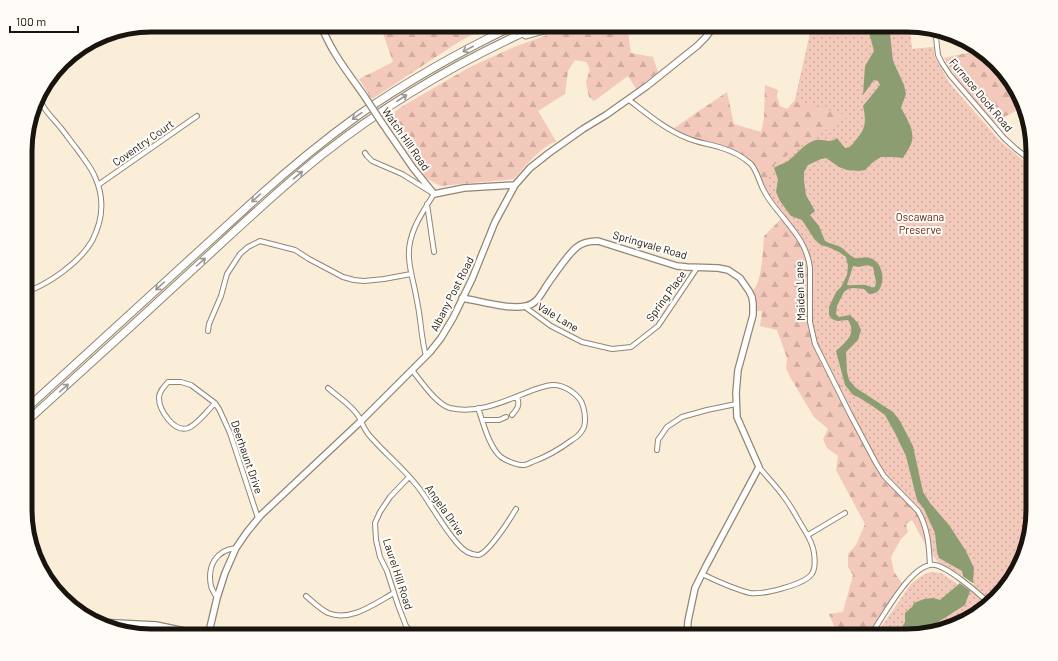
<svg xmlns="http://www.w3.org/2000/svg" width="1058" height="661" font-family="Barlow,sans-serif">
<defs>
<pattern id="forest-firs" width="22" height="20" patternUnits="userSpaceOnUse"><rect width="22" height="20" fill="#f3c9bc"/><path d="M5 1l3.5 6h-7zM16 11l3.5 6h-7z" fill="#d0aca0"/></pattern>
<pattern id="park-dots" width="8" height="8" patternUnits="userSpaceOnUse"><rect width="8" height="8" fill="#f3c9bc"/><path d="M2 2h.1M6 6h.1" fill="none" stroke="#d0aca0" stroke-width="1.8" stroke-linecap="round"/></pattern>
</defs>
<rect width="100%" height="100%" fill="#faeed9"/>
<!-- forest -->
<path fill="url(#forest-firs)" d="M380 25H490L457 43 372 99 359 79 393 62Z
M609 25H627L631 53 653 57 658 72 636 89 628 76 594 101 589 97 586 82 590 69 586 62 575 60 568 71 565 94 538 111 556 141C539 149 526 165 514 179L440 186 426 178 385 119 401 107 470 67 514 47 547 35Z
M812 25 863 95 826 158 907 25H909L912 49 934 47V55L938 63 950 84 999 140 1033 169V518L1012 580 979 610 968 599 973 583 966 551 881 464 894 482 920 508 921 513 963 576C955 570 942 567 936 559 929 553 930 540 928 532 927 525 925 519 921 513L918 515 924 532 928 549 912 520 906 524 908 532 901 539 891 557 894 572 902 583 894 594 867 636H844L845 634 842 629 834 626 829 614 843 612 853 575 848 567V554L856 545 865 524 836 470 838 456 827 448 823 439 828 429 814 417 790 377 786 368 787 358 777 330 760 326 762 311H756L755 300 752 291C762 285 763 248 764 236L782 218 786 215 768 192 756 169 732 150 724 146 690 137 674 128 727 92 734 124 761 132 764 118 765 85 778 90 777 96 780 106 787 109 795 100Z
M976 46 1016 88 1022 108 994 122C976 102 957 82 944 58L976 51Z"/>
<!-- park -->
<path fill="url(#park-dots)" d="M812 25H909L912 49 934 47V55L938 63 950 84 999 140 1033 169V518L1012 580 990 600 963 576 936 560 932 553 927 526 920 508 894 482 881 464 873 452C861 426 848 401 835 375 829 363 821 350 816 337 809 317 817 297 815 276 814 269 813 260 810 253 800 228 779 210 765 188L774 165 803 144 849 116 795 100Z
M931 572 941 573 975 595 986 604 970 619 915 636H875L911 584C917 579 923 574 931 572Z"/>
<!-- water -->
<path fill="#8c9e71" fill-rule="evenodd" d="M867 25H889L893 61 904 85 906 94 901 108C907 119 916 132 911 144 909 149 905 154 903 158L893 157H881L873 162 865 170 859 171 847 170 839 167 826 158 821 159 808 165 804 172V181L806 195 815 211 810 215 819 226 825 241C830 244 838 245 842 248 846 251 850 256 855 258 859 259 865 256 870 258 881 261 885 277 881 286 879 292 875 294 869 294L864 289 853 288 848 289 844 292 837 306 836 314 839 317 850 315 858 323 861 330 858 340 846 352 847 372 849 380 856 388 893 412 900 421 913 446 923 492 930 503 949 525 966 551 974 568 973 583 965 605 935 624 936 629 915 636H897L905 622V613L912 607 914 603 924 599 933 598 940 600 959 584 963 576 962 571 939 558 937 552 935 533 924 509 917 500 906 456 895 433 885 415 871 405 858 397 853 395 845 385 836 351C846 342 857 334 848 320L837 321 832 319 829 315V307L836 292 841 287 847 275 848 266 846 257 839 252 828 247 821 245 815 240 802 220 791 216 780 201 776 192 778 179 774 168C778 165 783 164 788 161 796 155 803 145 813 141 823 137 828 145 837 138L845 148 850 147C863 131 868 128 863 106L880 85 878 81 874 80 863 95 865 66 874 51ZM867 265 873 267 876 282 875 287C870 288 870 286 865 285 859 284 853 286 847 285L853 266 859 267Z"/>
<!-- pier -->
<path fill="#faeed9" d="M961 575 974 584 972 592 958 582Z"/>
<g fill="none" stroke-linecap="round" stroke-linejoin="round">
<!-- street casing -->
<g stroke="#918673" stroke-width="6">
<path id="street" d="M935 29 938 55 942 63 950 75 1004 138 1016 149 1033 162
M629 100C646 113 666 130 687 138 698 143 710 144 722 148 732 151 743 157 751 164 757 171 759 181 763 189 767 197 772 204 778 211 793 230 807 244 810 268V322L815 344 850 414 876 463 884 476 918 511C928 528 929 546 930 565
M365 153 367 156 372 161 402 174 434 194C422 213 407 234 409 258 410 273 415 287 417 301 421 319 421 338 426 356
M98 185 197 116
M427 204 434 252
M26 292C49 284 80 262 92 241 103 220 105 199 95 177 91 167 83 158 77 149 71 142 66 134 60 127 52 117 41 108 39 95
M525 307 551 326 582 342 612 349 631 347 658 326 697 268
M208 331 209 324 221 296 227 274 240 254 248 247 260 241 295 250 309 259 343 277 354 280 364 281 384 279 411 274
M412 370C421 381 436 404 450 408 475 414 501 403 523 394 533 390 542 386 552 385 564 384 580 395 583 406 585 413 586 420 584 427 582 432 577 437 572 440 560 449 546 457 532 462 530 463 526 465 524 465 518 466 505 460 501 457 489 447 483 422 478 408
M328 388C338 397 352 405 359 417 362 423 364 429 369 435 385 454 406 470 421 491 433 508 443 527 457 543 462 549 470 555 478 555 488 554 510 519 516 509
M215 403C208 410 197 425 188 428 174 433 159 410 159 398 159 391 164 387 168 382H181L191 385 215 403 219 409 230 433 258 518
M512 415C518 408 520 405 517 397
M483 420H499L506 417
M657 450 658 440 667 427 682 417 707 410 736 404
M409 477 390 497 380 512 375 523 376 540 380 557 387 571 398 605 406 626 413 634 418 636
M808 535 845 513
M702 574C717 581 733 589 750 593 763 595 801 585 810 576 816 571 815 560 814 553 813 543 807 534 802 526 796 516 791 506 784 497 777 487 767 477 759 467
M306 596C313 602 320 609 328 613 351 622 374 604 394 593
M217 598C215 594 212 590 211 586 207 566 216 550 236 548
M870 636C882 619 912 561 935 565 948 567 977 592 988 602"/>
</g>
<!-- secondary casing -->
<g stroke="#918673" stroke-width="8">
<path id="secondary" d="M321 25C331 52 349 74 365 97
M382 123 413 168 434 194 464 188 515 185
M462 298C480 301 509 310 526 306 537 304 541 294 547 285 554 275 568 254 577 247 583 242 590 241 598 241L677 266 687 267 718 268 728 270 740 278 749 291 752 297 753 304V315L738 370 736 393 737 417 759 467 706 566 695 588 688 621 687 636
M96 622 156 625 208 636
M208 636 217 598 225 573 236 548 247 532 261 515 361 421 430 352 441 338 453 318 472 279 495 222 515 185 530 168 549 153 583 129 606 115 647 86 697 46 705 38 715 25"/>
</g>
<!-- highway casing -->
<g stroke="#918673" stroke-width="9">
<path id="highway" d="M526 35 540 31 568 25
M26 409 258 197C290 168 324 140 360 114 409 80 461 51 515 25
M26 422C79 374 133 325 186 276 231 235 275 192 323 154 389 102 463 59 540 25"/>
</g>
<!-- street -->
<use href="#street" stroke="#fff" stroke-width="4"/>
<!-- secondary -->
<use href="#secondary" stroke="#fff" stroke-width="5.5"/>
<!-- highway -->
<use href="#highway" stroke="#fff" stroke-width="7"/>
<!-- secondary-bridge casing -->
<g stroke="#918673" stroke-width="8" stroke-linecap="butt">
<path id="secondary-bridge" d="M365 97 382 123"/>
</g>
<!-- secondary-bridge -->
<use href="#secondary-bridge" stroke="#fff" stroke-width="5.5"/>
</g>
<!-- one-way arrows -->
<defs><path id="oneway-shaft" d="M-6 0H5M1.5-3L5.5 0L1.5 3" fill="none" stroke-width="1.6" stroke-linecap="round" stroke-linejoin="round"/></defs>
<g stroke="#989693">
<use href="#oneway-shaft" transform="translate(468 49) rotate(152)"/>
<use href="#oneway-shaft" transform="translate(402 98) rotate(-33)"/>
<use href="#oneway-shaft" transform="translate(357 116) rotate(145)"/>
<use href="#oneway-shaft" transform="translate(298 175) rotate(-40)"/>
<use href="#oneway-shaft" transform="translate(256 198) rotate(138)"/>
<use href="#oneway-shaft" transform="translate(201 262) rotate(-42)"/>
<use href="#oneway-shaft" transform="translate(160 286) rotate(138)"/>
<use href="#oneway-shaft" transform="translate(64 388) rotate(-42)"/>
</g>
<g text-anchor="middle" stroke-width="4" stroke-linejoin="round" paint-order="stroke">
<!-- street labels -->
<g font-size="11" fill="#19150e" stroke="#fffcf8">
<text transform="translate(981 95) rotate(50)" y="4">Furnace Dock Road</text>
<text transform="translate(406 139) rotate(55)" y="4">Watch Hill Road</text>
<text transform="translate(143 143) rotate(-35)" y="4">Coventry Court</text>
<text transform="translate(650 245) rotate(16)" y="4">Springvale Road</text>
<text transform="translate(800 291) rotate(-92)" y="4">Maiden Lane</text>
<text transform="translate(452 294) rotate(-63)" y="4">Albany Post Road</text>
<text transform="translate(666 296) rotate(-54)" y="4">Spring Place</text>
<text transform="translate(558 317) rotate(31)" y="4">Vale Lane</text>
<text transform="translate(247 457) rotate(71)" y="4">Deerhaunt Drive</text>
<text transform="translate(445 510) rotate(55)" y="4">Angela Drive</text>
<text transform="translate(398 574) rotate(72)" y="4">Laurel Hill Road</text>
</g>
<!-- park labels -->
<g font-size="11" fill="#5d1e09" stroke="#fffcf8">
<text x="920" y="221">Oscawana<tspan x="920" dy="13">Preserve</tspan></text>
</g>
</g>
<!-- crop -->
<path d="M0 0H1058V661H0ZM151 32H907A119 119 0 0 1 1026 151V510A119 119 0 0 1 907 629H151A119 119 0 0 1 32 510V151A119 119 0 0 1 151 32Z" fill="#fffcf8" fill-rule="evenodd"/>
<path fill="none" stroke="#19150e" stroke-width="5" d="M151 32H907A119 119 0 0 1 1026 151V510A119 119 0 0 1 907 629H151A119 119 0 0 1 32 510V151A119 119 0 0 1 151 32Z"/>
<!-- scale -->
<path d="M10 26v6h68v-6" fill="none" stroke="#19150e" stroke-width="2"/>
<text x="16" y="26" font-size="12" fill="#19150e" stroke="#fffcf8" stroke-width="3" paint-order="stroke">100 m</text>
</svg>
